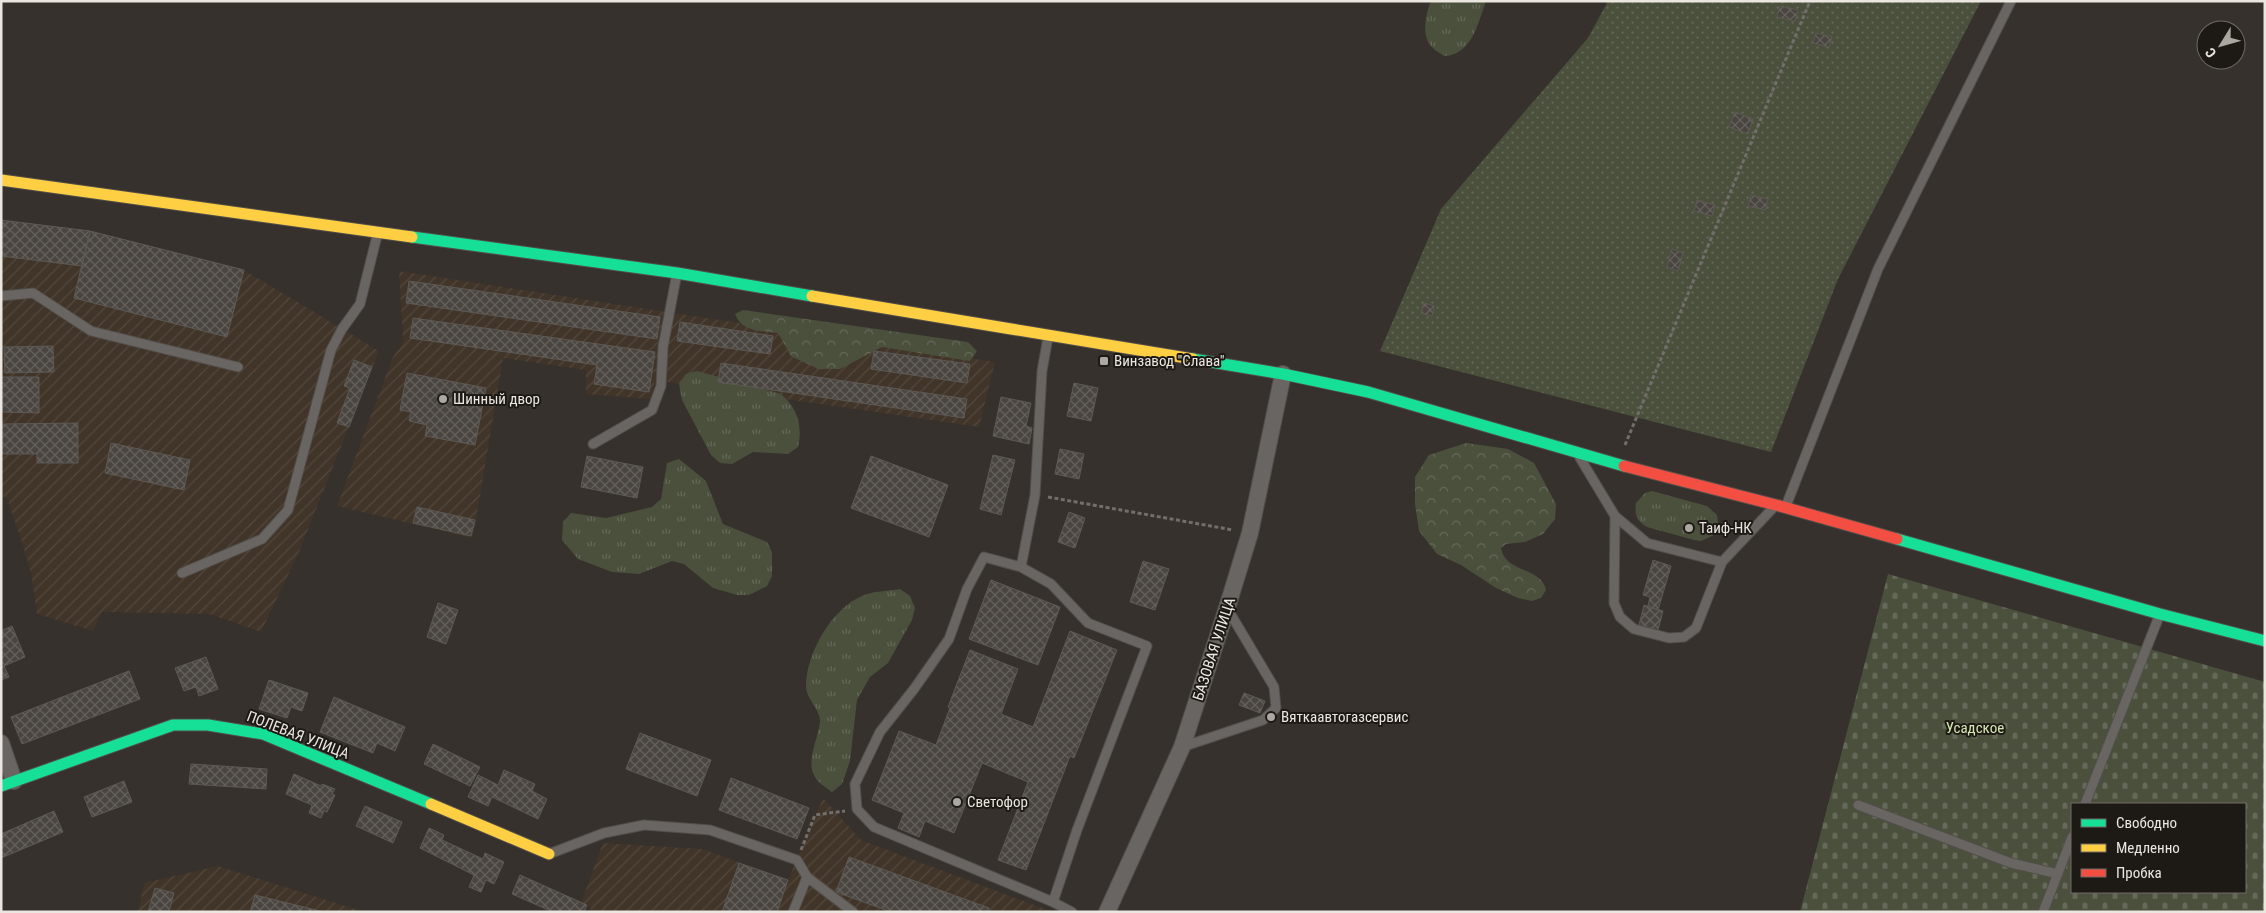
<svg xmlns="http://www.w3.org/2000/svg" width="2266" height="913" font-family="'Roboto Condensed',sans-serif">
<defs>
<pattern id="industrial-furrows" width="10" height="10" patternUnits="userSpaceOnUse" patternTransform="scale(1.25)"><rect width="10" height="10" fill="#413428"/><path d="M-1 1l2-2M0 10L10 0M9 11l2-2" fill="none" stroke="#53483d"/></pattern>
<pattern id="grass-tufts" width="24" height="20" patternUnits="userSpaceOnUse" patternTransform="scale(1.25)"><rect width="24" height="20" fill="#4b503d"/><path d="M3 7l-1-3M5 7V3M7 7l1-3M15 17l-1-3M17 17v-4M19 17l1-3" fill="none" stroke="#656959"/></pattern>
<pattern id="forest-crowns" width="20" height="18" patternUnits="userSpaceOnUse" patternTransform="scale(1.25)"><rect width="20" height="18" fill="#4b503d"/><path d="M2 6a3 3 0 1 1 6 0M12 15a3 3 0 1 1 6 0" fill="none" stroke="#656959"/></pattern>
<pattern id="cemetery-stones" width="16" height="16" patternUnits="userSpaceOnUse" patternTransform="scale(1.25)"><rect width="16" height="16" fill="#4b503d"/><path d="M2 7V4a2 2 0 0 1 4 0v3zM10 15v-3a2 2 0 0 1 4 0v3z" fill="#656959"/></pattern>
<pattern id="garden-dots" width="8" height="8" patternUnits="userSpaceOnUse" patternTransform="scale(1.25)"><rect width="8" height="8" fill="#4b503d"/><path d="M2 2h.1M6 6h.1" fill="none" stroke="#656959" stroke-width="1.8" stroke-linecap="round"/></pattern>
<pattern id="building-cross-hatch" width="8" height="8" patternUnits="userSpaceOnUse" patternTransform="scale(1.25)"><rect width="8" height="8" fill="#4a4541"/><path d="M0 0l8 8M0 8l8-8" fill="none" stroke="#64605c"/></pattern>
</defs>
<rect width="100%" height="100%" fill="#36312c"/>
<!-- industrial -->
<path fill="url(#industrial-furrows)" d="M1 220 90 231 244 270 379 351 299 552 261 632 210 614 102 612 93 631 37 614 31 573 21 539 7 498 1 496Z
M399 271 995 362 979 427 655 380 651 399 586 394V370L503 358 473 538 337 506 393 357 403 342Z
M823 798 861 840 1053 912H593L587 905 581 903 603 843 702 849 788 880Z
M218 866 365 912H138L144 883Z"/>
<!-- grass -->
<path fill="url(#grass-tufts)" d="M1431 1H1486C1478 23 1472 55 1444 56 1440 53 1434 50 1431 46 1421 35 1426 13 1431 1Z
M697 371 781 394C797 407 803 426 798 447L788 454 753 452 732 464 720 463 711 455 682 400 679 384 686 374Z
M679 459 706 481 723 524 767 542 772 552V576L767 586 749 595H737L713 588 684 564 672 561 639 574 612 572 578 559 562 540 563 522 571 513 606 518 652 507 661 499 667 463Z
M1652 491 1707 506 1717 515 1718 522 1714 535 1701 541 1694 540 1647 527C1637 521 1634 514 1636 503L1645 493Z
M900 589 910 596 915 608 912 620 888 663 870 677 857 700 850 761 842 784 832 792C827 788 818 783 815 777 805 762 819 737 820 721 820 709 806 699 806 686 806 654 832 608 862 596 873 591 888 591 900 589Z"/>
<!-- forest -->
<path fill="url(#forest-crowns)" d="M743 310 968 342 977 351 970 361 882 347 840 369H818L791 356 778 333C761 331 742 332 735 314Z
M1466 443 1508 449 1534 463 1556 504 1555 519 1543 534 1525 542 1506 544 1501 548C1506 574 1541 566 1546 590L1541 598 1532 601 1518 598 1496 588 1461 565 1437 554 1419 531 1415 504V477L1429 455Z"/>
<!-- cemetery -->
<path fill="url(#cemetery-stones)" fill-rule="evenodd" d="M1888 574 2265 682V912H1800ZM2072 804H2245V892H2072Z"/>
<!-- garden -->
<path fill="url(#garden-dots)" d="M1608 1H1981L1838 279 1771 452 1380 351 1441 209 1588 38Z"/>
<!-- building -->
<path fill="url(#building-cross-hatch)" stroke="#5d5954" d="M1780 6 1798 10 1795 21 1777 17Z
M1816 33 1832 37 1829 47 1813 43Z
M1735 112 1753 119 1748 134 1729 127Z
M1751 195 1768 199 1765 210 1748 206Z
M1697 200 1715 205 1712 216 1694 211Z
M1 220 90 231 82 266 1 256Z
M90 231 244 270 227 337 74 298Z
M1672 249 1683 253 1678 271 1667 267Z
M409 281 660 317 657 339 406 303Z
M1424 303 1434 306 1432 316 1421 313Z
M413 318 655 352 649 392 594 384 597 365 410 338Z
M680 322 773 336 770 354 677 341Z
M53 346 54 372 5 373 4 347Z
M874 351 970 364 967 383 871 369Z
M354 360 372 367 349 427 337 423 350 388 344 386Z
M721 363 967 399 964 418 718 382Z
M407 373 486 388 475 445 425 436 427 425 409 421 411 412 400 410Z
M1 377H39V413L1 412Z
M1074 383 1098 388 1091 421 1067 416Z
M1001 397 1031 403 1026 426 1032 428 1029 444 993 436Z
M78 423V463H37V454H1V424Z
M111 443 190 460 184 490 105 473Z
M1060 449 1084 454 1079 479 1055 474Z
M993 455 1015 460 1001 515 980 509Z
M587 456 643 467 637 498 581 487Z
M871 456 948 485 929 537 851 508Z
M417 507 475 520 471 536 413 523Z
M1069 512 1085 518 1075 548 1058 542Z
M1653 560 1671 566 1658 610 1648 606 1650 597 1643 595Z
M1143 561 1169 569 1155 610 1130 602Z
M991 580 1060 607 1038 665 969 639Z
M438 603 458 610 446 644 427 637Z
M1644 605 1663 611 1658 630 1639 625Z
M12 626 25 657 4 666 9 677 1 680V631Z
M1070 631 1117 650 1074 758 1070 756 1026 870 998 860 1028 782 982 763 954 833 925 821 919 837 898 828 904 813 872 800 899 731 936 745 950 708 948 707 970 650 1018 669 1001 714 1033 727Z
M206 657 218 689 199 696 196 687 184 691 175 668Z
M129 671 140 699 22 744 11 717Z
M269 680 308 693 302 711 291 707 287 718 259 709Z
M1244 693 1265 701 1260 713 1239 705Z
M334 697 405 727 395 751 377 743 373 753 320 732Z
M640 733 711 760 697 796 626 769Z
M433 744 480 767 470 786 424 764Z
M191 764 267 769 266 789 189 784Z
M504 770 535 784 532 791 547 799 538 819 492 797 488 806 468 797 478 775 498 785Z
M294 774 321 786 322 784 335 789 332 794 335 795 327 812 324 811 321 818 309 813 312 805 286 794Z
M731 778 809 808 797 839 719 810Z
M124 781 132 802 92 817 84 797Z
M365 806 402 822 393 843 356 826Z
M54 811 63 832 1 858V834Z
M429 828 444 835 442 840 483 859 485 853 504 862 494 884 486 880 481 892 469 887 474 875 420 848Z
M849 857 989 908 988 912H891L836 892Z
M739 863 788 880 777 912H722Z
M520 875 587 905 584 912H553L512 894Z
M155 888 174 893 169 912H148Z
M255 895 324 912H250Z"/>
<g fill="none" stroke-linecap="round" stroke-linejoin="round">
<!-- lane casing -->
<g stroke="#524e4a" stroke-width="11">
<path id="lane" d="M1 296 33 293 91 331 238 367
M593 444 652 410 661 386 663 347 677 273
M1580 458 1615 516 1647 543 1722 562 1774 507
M1786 506 1878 269 2011 1
M1615 516 1614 603 1620 617 1634 629 1669 638 1684 637 1696 628 1722 562
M984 557 1021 567 1051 584 1088 623 1147 646 1077 830 1053 902 874 827 857 809 855 784 880 732 914 689 949 639 967 589Z
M1021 567 1035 495 1042 371 1048 337
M182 573 262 539 288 510 331 350 342 329 360 304 378 232
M1182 747 1263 720 1276 708 1274 687 1227 608
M2085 804 2160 614
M1858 805 2011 863 2058 874
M549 854 604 833 644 825 710 830 797 860 807 877 793 912
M807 877 853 912
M1053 902 1072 912
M2043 912 2072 837"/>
</g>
<!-- street casing -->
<g stroke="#524e4a" stroke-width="18">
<path id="street" d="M1 743 14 781
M1107 912 1182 747 1227 608 1250 533 1283 374"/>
</g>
<!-- fast casing -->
<g stroke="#524e4a" stroke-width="13">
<path id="fast" d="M412 237 677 273 812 296
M1193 359 1283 374 1368 392 1624 466
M1897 539 2160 614 2265 641
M1 786 173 725H208L263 734 431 804"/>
</g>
<!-- slow casing -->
<g stroke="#524e4a" stroke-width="13">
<path id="slow" d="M1 180 412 237
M812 296 1193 359
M431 804 549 854"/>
</g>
<!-- jam casing -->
<g stroke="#524e4a" stroke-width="13">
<path id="jam" d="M1624 466 1776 505 1897 539"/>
</g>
<!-- path -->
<path stroke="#726e6b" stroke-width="3" stroke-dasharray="4 2.5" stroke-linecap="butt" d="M1625 445 1810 1
M1048 497 1233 530
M801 850 815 815 845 811"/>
<!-- lane -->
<use href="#lane" stroke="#696562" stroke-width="9"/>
<!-- street -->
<use href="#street" stroke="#696562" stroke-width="16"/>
<!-- fast -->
<use href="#fast" stroke="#16e098" stroke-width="11"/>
<!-- slow -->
<use href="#slow" stroke="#ffcf43" stroke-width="11"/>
<!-- jam -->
<use href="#jam" stroke="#f24e42" stroke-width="11"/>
</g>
<!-- markers -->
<g fill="#aca7a1" stroke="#1d1915" stroke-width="2">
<rect x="1099" y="356" width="10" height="10" rx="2.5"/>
<circle cx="443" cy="399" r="5"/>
<circle cx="1689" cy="528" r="5"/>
<circle cx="1271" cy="717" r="5"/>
<circle cx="957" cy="802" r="5"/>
</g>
<g text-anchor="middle" stroke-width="4" stroke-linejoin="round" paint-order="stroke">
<!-- poi labels -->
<g font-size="15" fill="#ece6e0" stroke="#1d1915" text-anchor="start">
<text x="1114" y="366">Винзавод "Слава"</text>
<text x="453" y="404">Шинный двор</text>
<text x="1699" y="533">Таиф-НК</text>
<text x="1281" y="722">Вяткаавтогазсервис</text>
<text x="967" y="807">Светофор</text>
</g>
<!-- street labels -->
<g font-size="15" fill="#ece6e0" stroke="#1d1915">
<text transform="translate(1214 649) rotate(-72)" y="5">БАЗОВАЯ УЛИЦА</text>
<text transform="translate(298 735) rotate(21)" y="5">ПОЛЕВАЯ УЛИЦА</text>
</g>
<!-- park labels -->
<g font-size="15" fill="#d5e8b0" stroke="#1d1915">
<text x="1975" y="733">Усадское</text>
</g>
</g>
<!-- border -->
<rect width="2266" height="913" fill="none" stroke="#ece6e0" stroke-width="5"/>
<!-- legend -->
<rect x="2071" y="803" width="175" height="90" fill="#1d1915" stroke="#706b66"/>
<rect x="2081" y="819" width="25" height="8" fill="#16e098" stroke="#706b66"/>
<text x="2116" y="828" font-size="15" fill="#ece6e0">Свободно</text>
<rect x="2081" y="844" width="25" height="8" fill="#ffcf43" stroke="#706b66"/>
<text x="2116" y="853" font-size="15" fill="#ece6e0">Медленно</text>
<rect x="2081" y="869" width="25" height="8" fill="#f24e42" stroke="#706b66"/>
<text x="2116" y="878" font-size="15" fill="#ece6e0">Пробка</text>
<!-- north arrow -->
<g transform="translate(2221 45) rotate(233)"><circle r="24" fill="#1d1915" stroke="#706b66"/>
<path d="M0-4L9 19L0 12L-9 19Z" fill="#aca7a1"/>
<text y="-8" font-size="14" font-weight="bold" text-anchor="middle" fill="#ece6e0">С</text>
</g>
</svg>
